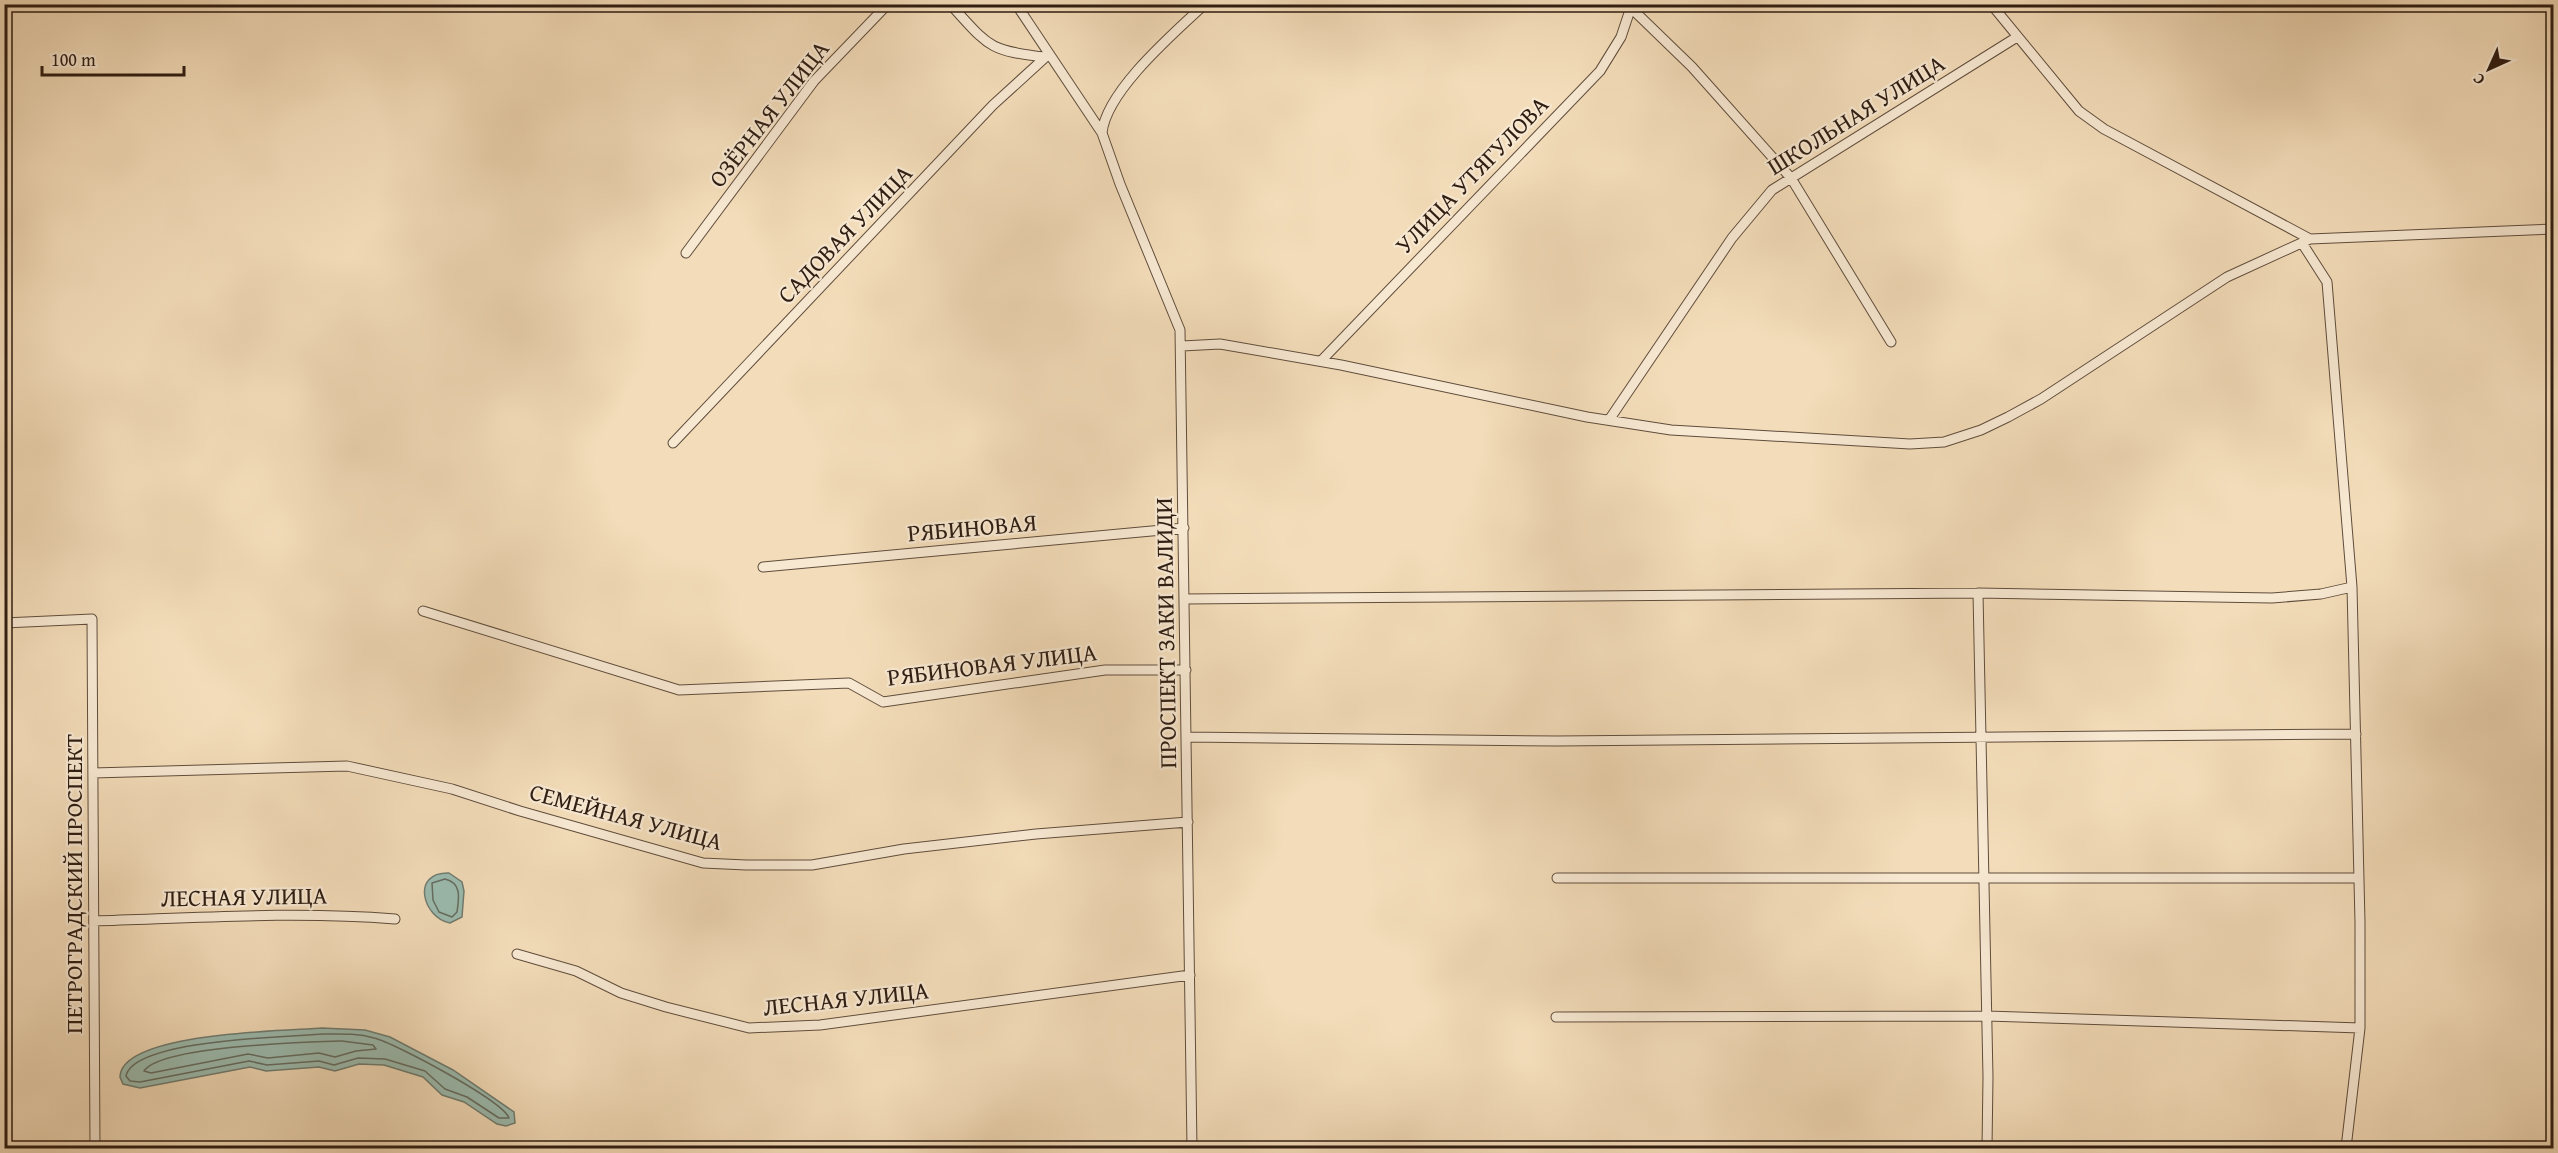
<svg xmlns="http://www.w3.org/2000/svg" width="2558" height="1153" font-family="'Gentium Book Plus',serif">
<rect width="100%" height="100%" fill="#f3dcb9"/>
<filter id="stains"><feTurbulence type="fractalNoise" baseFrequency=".00333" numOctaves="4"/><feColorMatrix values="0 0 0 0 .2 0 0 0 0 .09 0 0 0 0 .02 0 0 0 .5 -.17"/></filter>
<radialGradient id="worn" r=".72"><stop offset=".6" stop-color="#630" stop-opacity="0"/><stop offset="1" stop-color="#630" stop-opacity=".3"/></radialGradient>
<!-- water -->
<path fill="#9bbcb0" stroke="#707c71" stroke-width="1.5" d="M449 873 462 882 464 891 462 917 450 923C423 918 410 872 449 873Z
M322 1028 365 1030 390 1037 453 1070 514 1112 515 1123 506 1126 497 1124 464 1102 442 1095 423 1077 384 1065 359 1064 335 1071 319 1067 266 1071 250 1067 140 1088 123 1084 120 1077C121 1032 288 1031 322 1028Z"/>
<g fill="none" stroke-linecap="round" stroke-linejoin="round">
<!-- shore -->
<path stroke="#656c61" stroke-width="1.5" d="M445 879C462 883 459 898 457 912L452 917 439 912 433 900 432 883Z
M323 1034C340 1034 357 1033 374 1038 395 1043 503 1101 509 1118H499L467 1097 445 1089 425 1071 385 1059 358 1058 334 1065 319 1061 267 1065 249 1061 140 1082 130 1081 126 1076C134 1039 290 1037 323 1034Z
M342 1041 373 1045 376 1049 356 1051 335 1057 319 1053 268 1058 248 1054 151 1073 144 1071C161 1046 308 1042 342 1041Z"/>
<!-- minor casing -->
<g stroke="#604d3c" stroke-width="11">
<path id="minor" d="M950 4C988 45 987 51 1045 57
M1016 4 1102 133 1120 184 1180 330 1192 1148
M1991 4 2079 111 2104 129 2310 239
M1628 5 1692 67 1791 178 1891 342
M1102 133C1106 91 1174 33 1205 4
M2302 243 2327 282 2352 587 2360 922V1028L2346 1148
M686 253 814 81 888 4
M1182 346 1220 344 1341 365 1587 417 1671 430 1910 444 1944 442 1981 430 2008 417 2041 399 2227 277 2310 239 2554 229
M1321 361 1600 71 1621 37 1631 7 1634 4
M1609 420 1732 238 1772 190 2017 37
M673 443 993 105 1049 54
M763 567 1184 528
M1978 593 1988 1077 1987 1148
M1185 599 1978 593 2272 598 2321 594 2352 587
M423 611 679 690 849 683 883 702 1105 670H1186
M4 623 92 619 95 1148
M1187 737 1557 741 2356 734
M93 773 347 766 452 789 520 811 703 863 746 865H812L904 849 1036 834 1188 822
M1557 878H2359
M94 921C194 918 295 911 395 919
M517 954 576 971 621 993 666 1007 749 1028 820 1025 1190 975
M1556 1017 1987 1016 2360 1028"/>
</g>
<!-- minor -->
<use href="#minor" stroke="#f7e8d2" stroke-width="9"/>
</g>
<g text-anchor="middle" stroke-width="4.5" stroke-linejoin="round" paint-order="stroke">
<!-- street labels -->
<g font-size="24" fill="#2f1d12" stroke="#f7e8d2">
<text transform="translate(769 114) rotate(-52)" y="8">ОЗЁРНАЯ УЛИЦА</text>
<text transform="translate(1856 115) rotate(-32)" y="8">ШКОЛЬНАЯ УЛИЦА</text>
<text transform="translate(1472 175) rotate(-46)" y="8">УЛИЦА УТЯГУЛОВА</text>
<text transform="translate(845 234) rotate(-46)" y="8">САДОВАЯ УЛИЦА</text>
<text transform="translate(972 528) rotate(-5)" y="8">РЯБИНОВАЯ</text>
<text transform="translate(1166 633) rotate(-91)" y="8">ПРОСПЕКТ ЗАКИ ВАЛИДИ</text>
<text transform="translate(992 665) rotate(-7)" y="8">РЯБИНОВАЯ УЛИЦА</text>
<text transform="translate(626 817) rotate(15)" y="8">СЕМЕЙНАЯ УЛИЦА</text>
<text transform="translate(74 884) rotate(-90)" y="8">ПЕТРОГРАДСКИЙ ПРОСПЕКТ</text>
<text transform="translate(244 897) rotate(-1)" y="8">ЛЕСНАЯ УЛИЦА</text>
<text transform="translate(846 999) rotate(-6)" y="8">ЛЕСНАЯ УЛИЦА</text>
</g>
</g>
<!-- margin -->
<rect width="2558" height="1153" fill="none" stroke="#f3dcb9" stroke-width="24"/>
<rect x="6" y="6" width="2546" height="1141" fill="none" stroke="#2f1d12" stroke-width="3"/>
<rect x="12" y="12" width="2534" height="1129" fill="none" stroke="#2f1d12" stroke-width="1.5"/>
<!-- north arrow -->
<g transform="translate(2489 69) rotate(225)" stroke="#f7e8d2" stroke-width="4.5" paint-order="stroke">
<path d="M0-4.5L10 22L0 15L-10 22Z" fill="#2f1d12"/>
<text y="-9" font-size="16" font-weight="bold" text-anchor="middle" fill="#2f1d12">С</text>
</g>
<!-- scale -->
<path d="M42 66v9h142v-9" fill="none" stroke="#2f1d12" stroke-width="3"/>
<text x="51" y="66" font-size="18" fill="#2f1d12" stroke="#f7e8d2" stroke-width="4.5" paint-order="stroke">100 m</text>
<rect width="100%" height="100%" filter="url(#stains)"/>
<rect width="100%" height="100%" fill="url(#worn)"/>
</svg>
